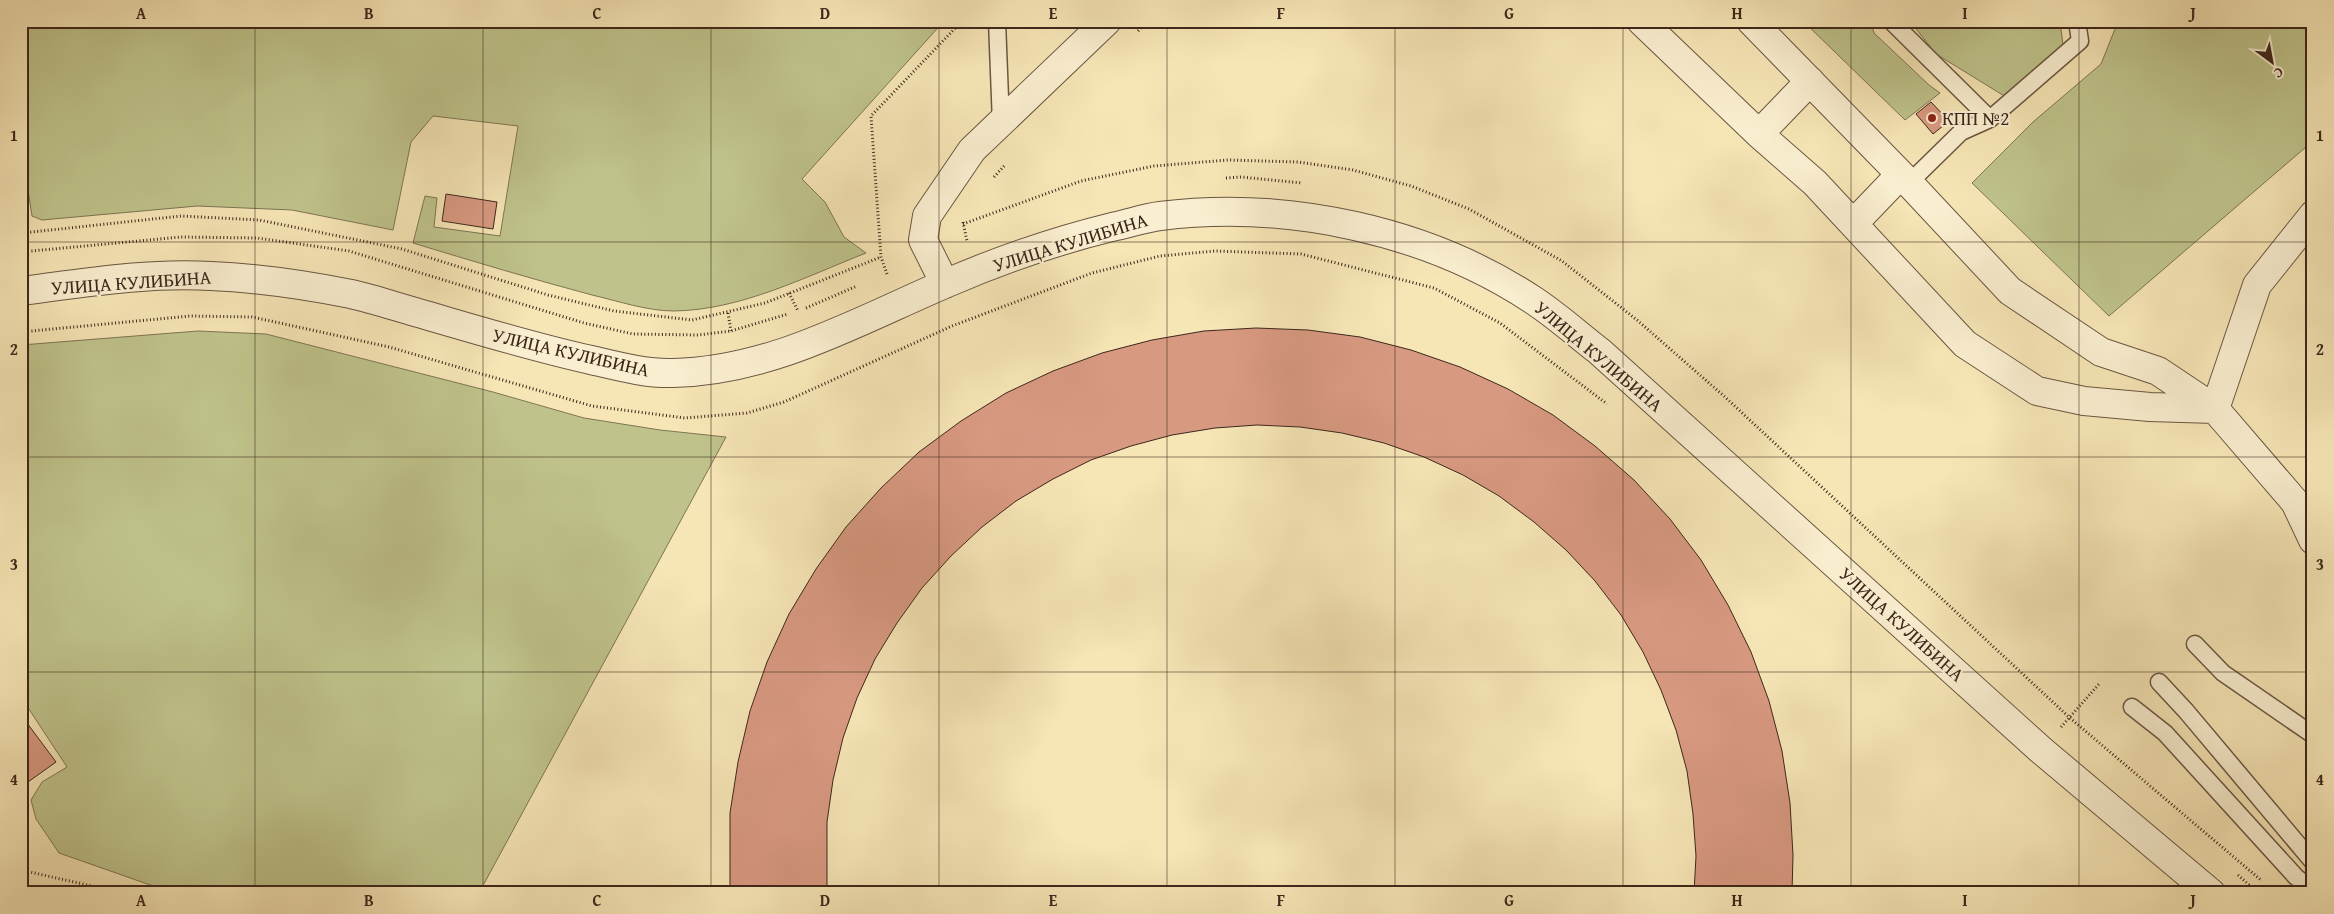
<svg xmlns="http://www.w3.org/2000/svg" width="2334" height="914" font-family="'Gentium Book Plus',serif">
<rect width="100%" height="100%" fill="#f6e5b5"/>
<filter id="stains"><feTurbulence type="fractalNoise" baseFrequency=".004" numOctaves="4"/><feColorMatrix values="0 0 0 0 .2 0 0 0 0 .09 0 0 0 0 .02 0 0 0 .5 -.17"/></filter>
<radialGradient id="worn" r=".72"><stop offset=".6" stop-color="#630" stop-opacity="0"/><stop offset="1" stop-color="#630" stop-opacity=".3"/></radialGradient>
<!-- green -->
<path fill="#bfc38b" stroke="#7e7554" d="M21 21H944L802 179 825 202 844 237 866 253C805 277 741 310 674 311 647 311 618 301 592 295 532 279 472 261 413 243L425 196 437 198 434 227 500 236 518 126 433 116 411 142 393 230 292 210 197 206 42 220 32 216 21 145Z
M1803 21H1870L1874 33 1929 85 1940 93 1905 120Z
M1916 21H2060L2063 45 2017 86 2019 105 1936 54 1913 25Z
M2115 21H2313V141L2109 316 1972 183 2033 122 2101 64 2115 29Z
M198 331 266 334 493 392 584 418 660 430 726 437 479 893H173L59 853 36 819 31 800 42 782 67 767 21 697V345Z"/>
<!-- building -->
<path fill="#d89981" stroke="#3d271c" d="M1931 102 1949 121 1933 134 1916 114Z
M446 194 497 202 493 229 442 221Z
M1256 328 1308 330 1360 337 1411 350 1460 367 1508 389 1553 415 1595 446 1634 480 1670 519 1701 560 1728 605 1751 652 1769 701 1782 751 1790 803 1793 855 1792 893H1694L1696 856 1693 814 1687 771 1676 730 1661 690 1643 652 1621 615 1595 581 1566 550 1534 522 1499 496 1463 475 1424 457 1384 443 1342 433 1300 427 1257 425 1215 428 1172 435 1131 446 1091 460 1053 479 1016 501 982 527 951 556 922 588 897 623 875 659 857 698 843 738 833 780 827 822V893H730V813L738 762 750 711 767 662 789 614 816 569 846 527 881 488 919 452 961 421 1006 393 1053 371 1102 353 1152 340 1204 331Z
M21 715 56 762 28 782 21 773Z"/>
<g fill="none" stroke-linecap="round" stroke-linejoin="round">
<!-- service casing -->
<g stroke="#6b5642" stroke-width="19">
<path id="service" d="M997 21 1001 124
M1891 21 1990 119
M1909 183 1961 132 1990 119 2080 41 2077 21
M2195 644 2223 673 2313 735
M2159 682 2186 711 2313 862
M2132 707 2165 733 2296 877 2313 890"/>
</g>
<!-- minor casing -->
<g stroke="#6b5642" stroke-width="30">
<path id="minor" d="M1641 21 1759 134 1815 183 1965 344 2037 391 2084 401 2150 407 2215 409
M1751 21 1909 183 2010 291 2101 352 2158 371 2215 409 2295 502 2313 540
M1759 134 1810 81
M1853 224 1900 175
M945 284 923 240 927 216 972 150 1107 21
M21 291C83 283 149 272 211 276 258 278 306 285 351 294 373 299 394 306 415 312 474 329 532 347 591 360 617 366 646 374 673 373 772 371 858 321 947 283 1000 260 1055 241 1112 227 1128 224 1144 218 1160 216 1286 200 1427 230 1533 300 1556 315 1577 334 1599 351L2041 750 2211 893
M2215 409 2257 285 2313 215"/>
</g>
<!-- path -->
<path stroke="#3d271c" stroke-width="3" stroke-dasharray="1 2.5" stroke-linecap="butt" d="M1138 31 1148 21
M994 177 1005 165
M1226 178 1241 177 1302 183
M963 222 967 241
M21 223 23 233 181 216 259 220 402 249 548 295 614 311 692 320 765 303 881 257
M963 224 1081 181 1154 166 1228 160 1298 162 1353 170 1411 186 1469 209 1562 261 1637 320 1725 397 2070 718 2262 881
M21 252 181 237 257 238 349 251 584 323 633 334 698 335 731 331 788 314
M887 274 881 257 871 116 962 21
M789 293 798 311
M806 308 857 286
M728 313 731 331
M21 332 190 316 252 317 389 347 592 406 685 418 747 413 784 402 952 326 1092 273 1160 256 1215 251 1301 254 1434 288 1500 323 1607 404
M2061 727 2100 683
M21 870 123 893
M2238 875 2258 893"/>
<!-- service -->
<use href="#service" stroke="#f9eecf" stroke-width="16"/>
<!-- minor -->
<use href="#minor" stroke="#f9eecf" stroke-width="28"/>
</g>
<!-- grid -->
<path fill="none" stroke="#3d271c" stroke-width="1" stroke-opacity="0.55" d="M255 21V893M483 21V893M711 21V893M939 21V893M1167 21V893M1395 21V893M1623 21V893M1851 21V893M2079 21V893M21 242H2313M21 457H2313M21 672H2313"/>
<!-- markers -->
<circle fill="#8f2418" stroke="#f9eecf" stroke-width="2" cx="1932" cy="118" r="5"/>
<g text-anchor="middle" stroke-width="4" stroke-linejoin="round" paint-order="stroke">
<!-- poi labels -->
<g font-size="19" fill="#3d271c" stroke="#f9eecf" text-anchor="start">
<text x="1942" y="125">КПП №2</text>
</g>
<!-- street labels -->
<g font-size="19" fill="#3d271c" stroke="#f9eecf">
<text transform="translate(1070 242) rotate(-17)" y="7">УЛИЦА КУЛИБИНА</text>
<text transform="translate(131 282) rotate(-4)" y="7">УЛИЦА КУЛИБИНА</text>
<text transform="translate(571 352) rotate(13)" y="7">УЛИЦА КУЛИБИНА</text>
<text transform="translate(1599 356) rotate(40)" y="7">УЛИЦА КУЛИБИНА</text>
<text transform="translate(1902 624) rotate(42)" y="7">УЛИЦА КУЛИБИНА</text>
</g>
</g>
<!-- margin -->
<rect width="2334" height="914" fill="none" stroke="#f6e5b5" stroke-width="55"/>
<!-- north arrow -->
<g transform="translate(2272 62) rotate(148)" stroke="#f9eecf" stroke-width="4" paint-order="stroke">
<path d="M0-4L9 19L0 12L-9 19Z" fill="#3d271c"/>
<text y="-8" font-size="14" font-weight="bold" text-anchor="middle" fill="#3d271c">С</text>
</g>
<rect x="28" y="28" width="2278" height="858" fill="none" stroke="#3d271c" stroke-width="2"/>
<g font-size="16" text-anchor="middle" font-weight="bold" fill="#3d271c">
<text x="141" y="19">A</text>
<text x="369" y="19">B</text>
<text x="597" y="19">C</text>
<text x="825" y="19">D</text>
<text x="1053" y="19">E</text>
<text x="1281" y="19">F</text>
<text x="1509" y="19">G</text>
<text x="1737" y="19">H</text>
<text x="1965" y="19">I</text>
<text x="2193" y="19">J</text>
<text x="14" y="141">1</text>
<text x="2320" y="141">1</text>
<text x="14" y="355">2</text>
<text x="2320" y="355">2</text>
<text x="14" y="570">3</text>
<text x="2320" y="570">3</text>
<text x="14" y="785">4</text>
<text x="2320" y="785">4</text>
<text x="141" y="906">A</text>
<text x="369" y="906">B</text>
<text x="597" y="906">C</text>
<text x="825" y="906">D</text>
<text x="1053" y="906">E</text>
<text x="1281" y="906">F</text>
<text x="1509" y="906">G</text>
<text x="1737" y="906">H</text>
<text x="1965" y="906">I</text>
<text x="2193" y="906">J</text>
</g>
<rect width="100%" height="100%" filter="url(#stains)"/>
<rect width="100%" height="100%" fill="url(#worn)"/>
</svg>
